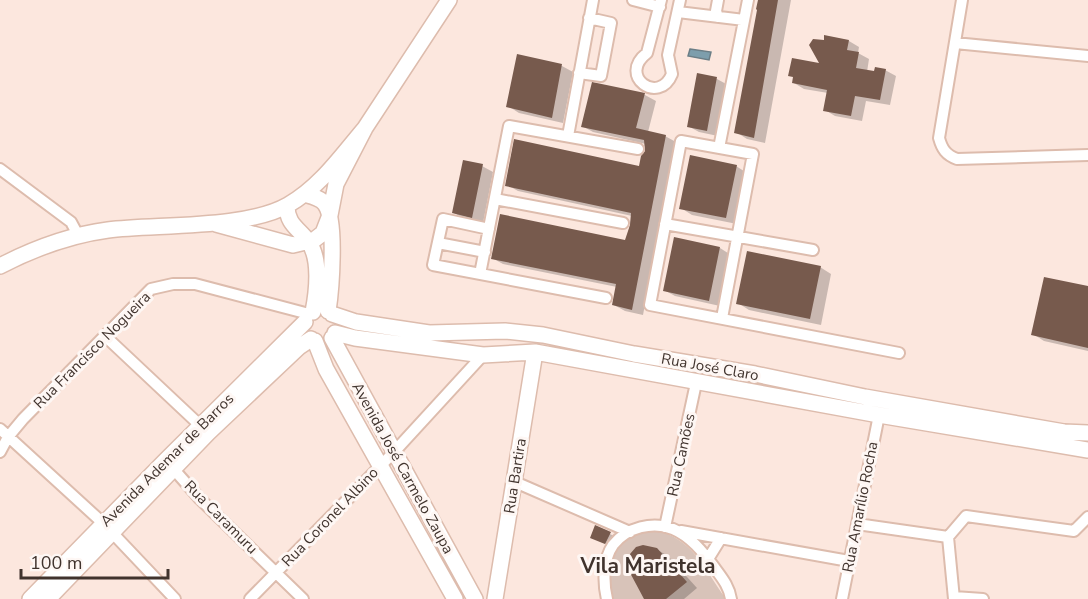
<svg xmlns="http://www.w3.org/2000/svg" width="1088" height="599" font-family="'Nunito Sans',sans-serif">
<rect width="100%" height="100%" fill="#fce7de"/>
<!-- green -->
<path fill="#d8c3b9" d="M654 530C692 537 705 570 726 599H611C604 563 614 534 654 530Z"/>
<!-- water -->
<path fill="#7d9eac" stroke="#6b7e86" stroke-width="1.5" d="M690 49 711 52 709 60 688 56Z"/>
<!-- shadow -->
<path fill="#0003" d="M760 0H791L765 143 747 139 736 132Z
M826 37 849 41 859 47 858 53 869 59 867 72 885 70 896 76 890 105 866 101 862 121 835 116 825 110 828 93 804 89 794 83 823 65Z
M518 56 562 66 573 72 563 123 519 113 508 106Z
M699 75 717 79 728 85 718 136 699 132 688 126Z
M593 84 645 95 656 101 648 132 665 136 676 142 643 315 625 311 614 305 617 287 503 264 492 258 626 242 632 216 518 191 507 185 640 167 647 151 646 144 593 132 582 126Z
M482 166 493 172 483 223 465 219 454 213Z
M736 166 747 173 737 224 692 215 681 208Z
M720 248 731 255 720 306 675 296 664 290Z
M820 267 831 274 821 325 749 310 738 303Z
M1088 288V351L1044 341 1033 334Z
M596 527 622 540 617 549 592 538Z
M656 549 668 556 697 588 684 599H646Z"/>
<!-- building -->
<path fill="#775a4d" d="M758 0H778L754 138 734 133 757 10 756 9Z
M824 35 849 40 847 50 859 52 856 68 874 71 875 67 886 69 880 100 855 96 851 116 823 111 827 90 792 83 793 77 788 76 792 58 819 63 809 45 813 39 824 40Z
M517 54 562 64 552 118 506 107Z
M697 73 717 77 707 131 687 127Z
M592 82 645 93 636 128 666 135 632 310 612 305 616 284 491 259 500 214 625 240 630 225 631 213 505 186 514 139 639 166 641 156 645 151 644 140 581 127Z
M690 155 737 165 726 218 679 209Z
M463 160 483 164 472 218 452 213Z
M674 237 720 247 709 301 663 291Z
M747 251 821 266 810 319 736 304Z
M1044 277 1088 286V348L1031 335Z
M595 525 611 532 605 544 590 538Z
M643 545 657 548 687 582 666 599H644L628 569 630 554 636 547Z"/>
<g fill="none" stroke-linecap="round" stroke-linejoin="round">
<!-- street casing -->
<g stroke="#ddbcad" stroke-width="14">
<path id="street" d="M633 0 660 7
M661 0 647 53C617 76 659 106 672 74L668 55 680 0
M962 0 939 138C942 149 946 155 957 159L1088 155
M678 12 744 20
M718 17 716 11 718 0
M955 43 1088 56
M579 73 601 76 611 23 589 18
M568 136 593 0
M719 148 748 0
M0 169 71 222 78 235
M495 199 623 223
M665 224 813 250
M489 229 443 219 433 265 606 298
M438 243 485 252
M480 274 509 126 638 149
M722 318 753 154 681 141 650 305 899 353
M105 336 205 430
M0 429 104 524 175 599
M0 452 8 437 23 419 151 289 173 284H195L309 314
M170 465 200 499 303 599
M515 482 630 532
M857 524 948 537 966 516 1074 531 1088 517
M665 527 696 383
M681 531 849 561
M948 537 954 599
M708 559 721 538
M954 597 983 599
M250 599 394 452 483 355
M607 599C603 583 603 559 613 545 627 527 653 521 673 529 690 536 703 552 714 567 722 578 729 586 731 599
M842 599 879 415"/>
</g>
<!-- secondary casing -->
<g stroke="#ddbcad" stroke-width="18">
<path id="secondary" d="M304 194C311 196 321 198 325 204 337 220 331 291 328 311
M287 206C287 224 298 228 308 241 321 258 317 292 313 312
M216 224 293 245 314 240 323 233 330 215 336 184 365 128 449 0
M0 266C33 249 70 235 108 230 157 224 246 229 288 205 320 187 342 155 365 128
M332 314 356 322 429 333 505 331 543 335 634 354 755 374 865 397 1064 432 1088 433
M335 333 355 338 483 355 535 352 879 415 1088 450
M332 338 475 599
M315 341 326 369 455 599
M30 599 166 460 305 322
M48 599 208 433 299 347 311 339
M495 599 535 352"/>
</g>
<!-- street -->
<use href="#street" stroke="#fff" stroke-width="10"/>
<!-- secondary -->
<use href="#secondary" stroke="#fff" stroke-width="15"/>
</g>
<g text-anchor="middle" stroke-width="6" stroke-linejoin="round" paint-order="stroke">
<!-- street labels -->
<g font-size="15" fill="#40332d" stroke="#fef7f4">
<text transform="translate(92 350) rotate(-45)" y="5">Rua Francisco Nogueira</text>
<text transform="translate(710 367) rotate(10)" y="5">Rua José Claro</text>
<text transform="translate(681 455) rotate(-78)" y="5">Rua Camões</text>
<text transform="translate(167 460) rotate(-45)" y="5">Avenida Ademar de Barros</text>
<text transform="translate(403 468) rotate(61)" y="5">Avenida José Carmelo Zaupa</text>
<text transform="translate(515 476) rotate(-81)" y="5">Rua Bartira</text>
<text transform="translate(860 507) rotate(-79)" y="5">Rua Amarílio Rocha</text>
<text transform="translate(221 517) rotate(45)" y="5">Rua Caramuru</text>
<text transform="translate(330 517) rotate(-46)" y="5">Rua Coronel Albino</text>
</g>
<!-- district labels -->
<g font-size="21" font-weight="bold" fill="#40332d" stroke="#fef7f4">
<text x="648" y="573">Vila Maristela</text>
</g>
</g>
<!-- scale -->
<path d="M21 569v9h147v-9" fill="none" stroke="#40332d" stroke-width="3"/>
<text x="30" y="569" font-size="18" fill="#40332d" stroke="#fef7f4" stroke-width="4.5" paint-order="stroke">100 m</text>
</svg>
